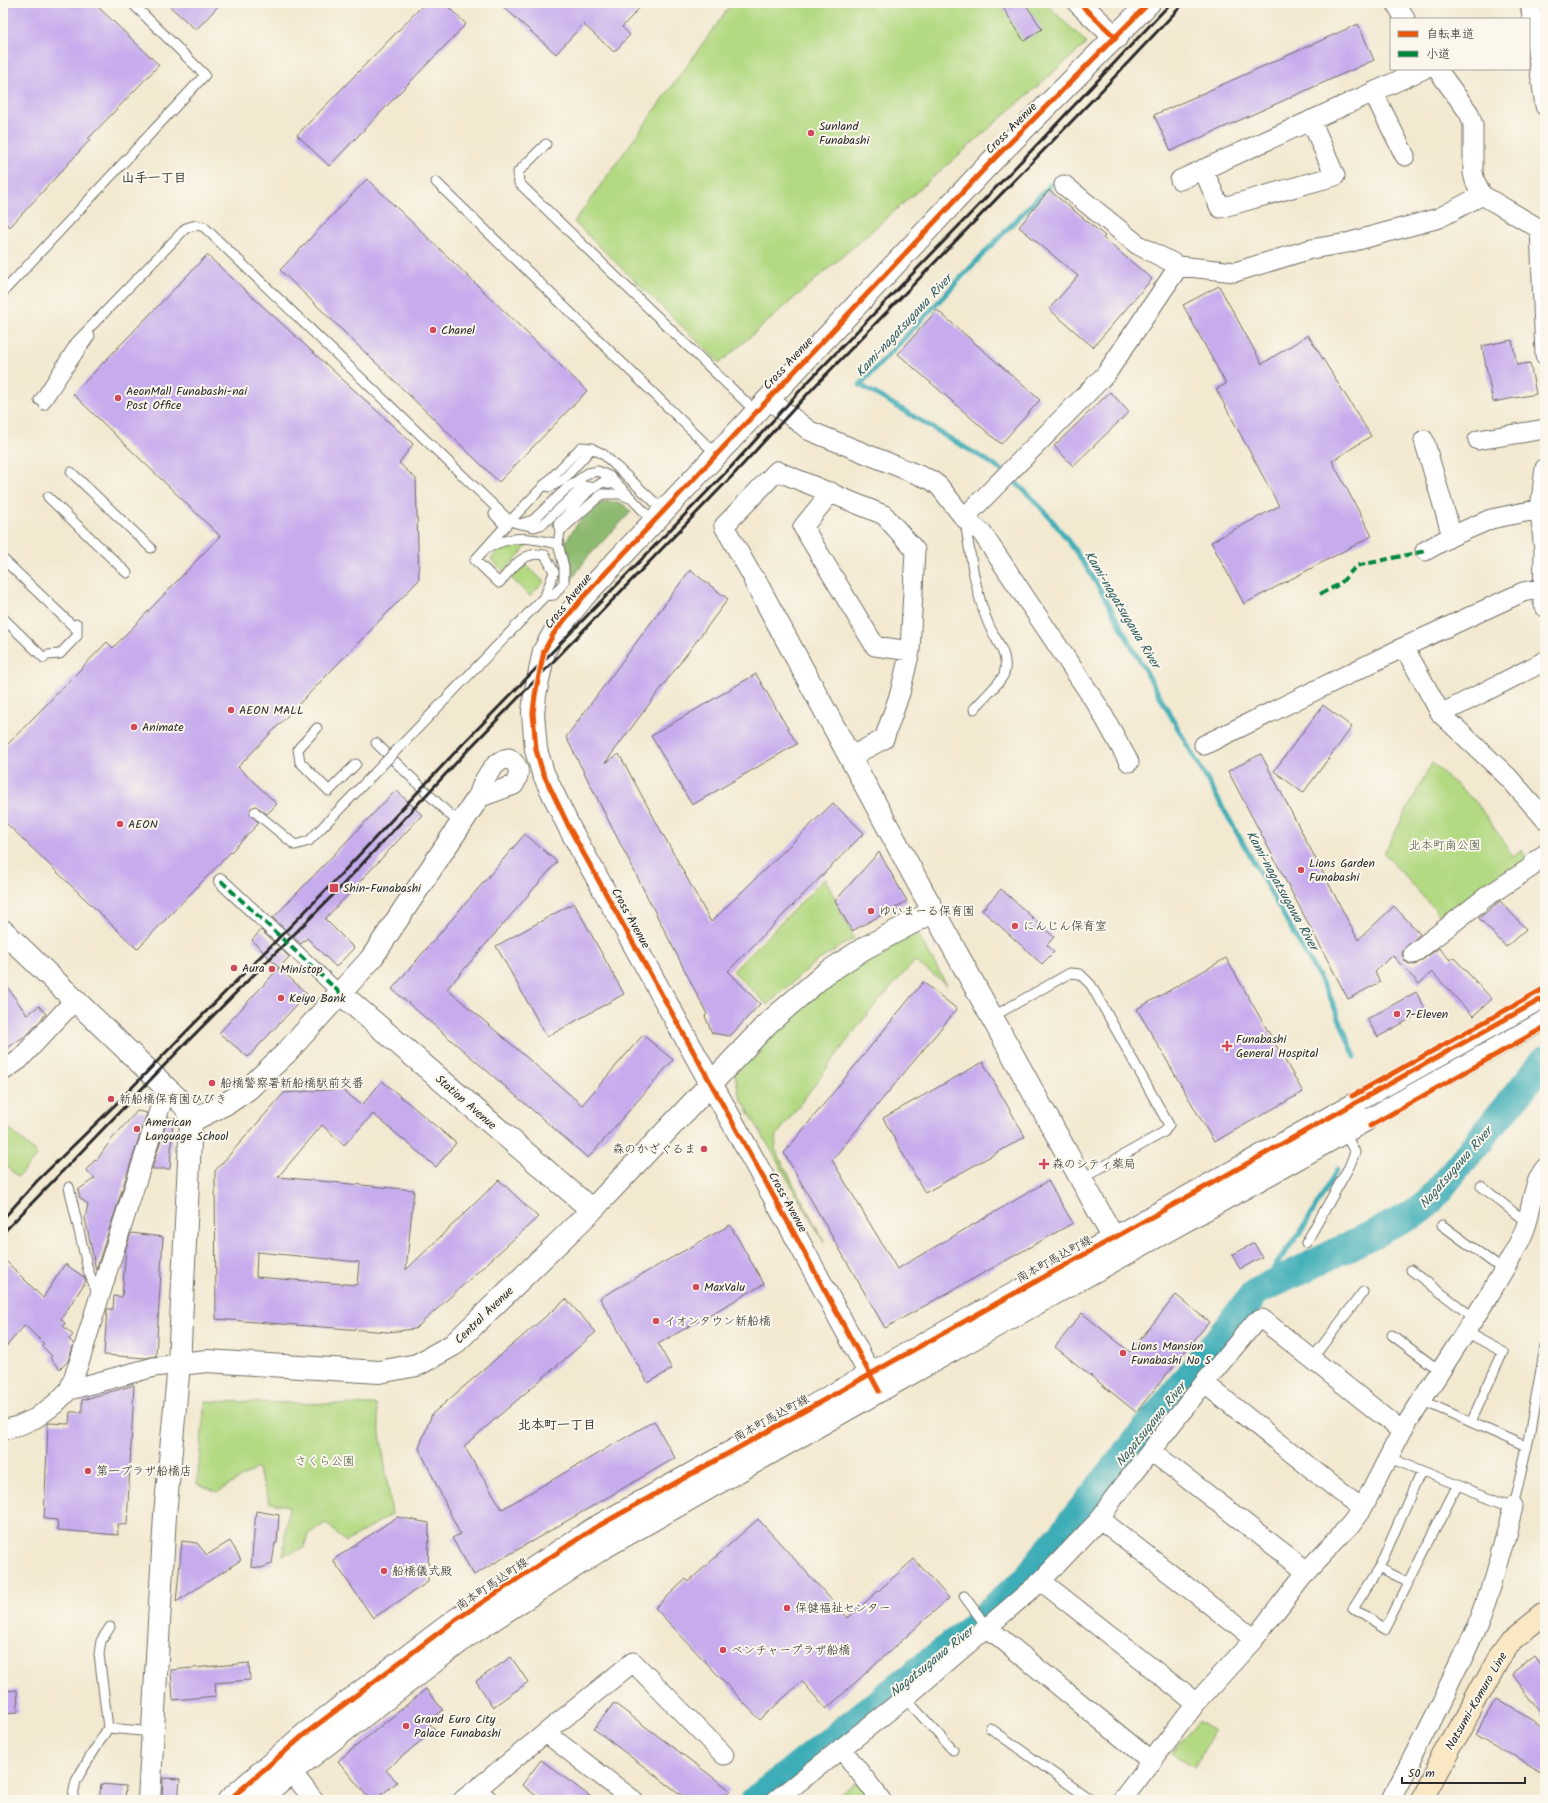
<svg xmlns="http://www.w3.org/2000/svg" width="1548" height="1803" font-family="Kalam,'Klee One',sans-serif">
<rect width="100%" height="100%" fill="#fbf7ec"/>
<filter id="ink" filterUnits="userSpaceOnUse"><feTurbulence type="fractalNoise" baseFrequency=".025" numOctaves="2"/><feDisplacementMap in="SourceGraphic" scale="8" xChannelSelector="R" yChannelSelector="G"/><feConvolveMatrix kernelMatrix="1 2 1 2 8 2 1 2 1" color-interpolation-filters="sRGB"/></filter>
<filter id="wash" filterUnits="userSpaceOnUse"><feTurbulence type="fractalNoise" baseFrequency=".012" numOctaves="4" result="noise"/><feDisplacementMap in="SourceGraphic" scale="16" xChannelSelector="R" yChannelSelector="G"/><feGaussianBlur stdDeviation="0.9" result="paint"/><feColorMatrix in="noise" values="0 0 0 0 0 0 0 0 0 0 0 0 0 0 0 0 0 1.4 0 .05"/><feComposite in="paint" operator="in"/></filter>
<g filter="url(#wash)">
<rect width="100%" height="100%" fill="#f3e9d1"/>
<!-- green -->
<path fill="#b3d982" stroke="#6f8256" d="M732 3H1045L1087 43 720 363 574 222Z
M526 544 527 546 504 572 491 559 504 545Z
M525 564 544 582 530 596 511 578Z
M1432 763 1477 803 1513 856 1522 850 1528 863 1444 920 1384 853Z
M825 878 854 938 813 964 767 1005 733 971Z
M914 928 947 985 915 961 868 1013 777 1135 775 1149 824 1242 739 1095 734 1069 825 983Z
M3 1123 38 1155 18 1177 3 1163Z
M205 1401 376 1405 392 1514 346 1542 326 1523 308 1534 304 1548 283 1555 289 1506 270 1503 257 1468 218 1492 197 1484Z
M1199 1721 1214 1731 1195 1767 1171 1753Z
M857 1782 880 1800H834L837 1795Z"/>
<!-- forest -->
<path fill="#8eb970" stroke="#5c724e" d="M607 501 623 504 631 512 586 559 571 581 572 569 565 544C573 527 589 507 607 501Z"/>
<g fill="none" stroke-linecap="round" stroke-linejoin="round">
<!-- stream -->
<path stroke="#3cadb7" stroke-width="5" d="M1051 184 988 249 860 385C892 403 923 422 954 441 969 450 985 458 998 468 1058 513 1098 582 1132 647L1331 999 1355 1057
M1256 1292 1304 1227 1337 1170"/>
<!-- river -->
<path stroke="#3cadb7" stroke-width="29" d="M755 1800 965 1634 1026 1579 1256 1292 1414 1214 1428 1203 1545 1060"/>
</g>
<g id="blocks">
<!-- building -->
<path fill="#c6abed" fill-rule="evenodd" d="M3 3H94L159 65 88 139 90 140 10 227 3 220Z
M166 3H221L196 30Z
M425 3H444L466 24 329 166 297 135Z
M499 3H644L622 27 630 35 614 52 583 24 556 54Z
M1000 3H1025L1042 29 1024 41Z
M1358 24 1374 60 1171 151 1154 115Z
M367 179 587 391 499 482 280 270Z
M1049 190 1105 236 1103 238 1152 279 1093 347 1049 309 1078 276 1019 227Z
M207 255 413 444 399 463 416 479 419 580 238 767 277 804 267 814 256 806 251 808 250 814 259 823 137 949 3 820V749L107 642 113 648 220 536 73 394Z
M1219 286 1262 364 1308 335 1371 436 1332 461 1372 536 1244 604 1211 542 1279 506 1216 389 1226 384 1183 305Z
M937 310 1040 400 1001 444 898 354Z
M1512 340 1517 365 1530 363 1536 394 1493 402 1482 346Z
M1110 392 1129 412 1073 466 1054 446Z
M690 570 728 599 605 763 619 754 711 922 833 803 864 833 728 971 760 1004 730 1036 712 1033 705 1016 707 1014 566 737Z
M756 674 797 744 692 805 651 736Z
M1323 705 1352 727 1303 793 1274 771Z
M1261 754 1358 940 1394 906 1420 934 1403 950 1402 955 1405 961 1409 964 1415 965 1439 948 1450 960 1453 957 1492 999 1473 1016 1432 972 1419 984 1392 955 1375 972 1380 982 1348 999 1228 771Z
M396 790 422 815 325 919 354 948 336 967 307 938 301 944 273 918Z
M525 834 557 862 447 989 582 1105 643 1035 673 1060 588 1158 392 989Z
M879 852 907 901 852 931 835 901Z
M1001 889 1054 937 1047 945 1054 952 1042 964 982 910Z
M1500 901 1526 929 1506 947 1479 918Z
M574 903 624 994 547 1037 496 946Z
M261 930 289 957 279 968 252 940Z
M1226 958 1303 1092 1214 1142 1137 1009Z
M279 968 307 994 248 1057 219 1033Z
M3 981 27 1015 39 1006 46 1014 28 1034 3 1051Z
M923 982 957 1009 832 1160 897 1269 1048 1181 1073 1223 885 1328 784 1153Z
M1416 992 1426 1010 1378 1037 1367 1019Z
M983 1062 1025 1137 925 1193 883 1118Z
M382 1081 456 1143 436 1167 373 1114 344 1145 322 1125 278 1177 414 1190 406 1270 499 1180 538 1217 415 1329 388 1332 216 1319 215 1171 284 1093 341 1089 362 1105ZM257 1252 359 1262 357 1285 256 1277Z
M137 1111 147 1113 96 1270 85 1218 88 1204 80 1198 78 1190 95 1178 86 1170 95 1160 96 1161 111 1140Z
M168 1117 173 1118 170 1169H152Z
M730 1225 764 1284 658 1344 672 1369 648 1383 600 1298Z
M131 1233 163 1237 156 1356 146 1358 104 1355 107 1309H113L114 1296 122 1297 126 1248Z
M1254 1243 1262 1257 1240 1269 1232 1255Z
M3 1258 43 1298 65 1264 84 1277 86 1281 61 1319 65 1323 63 1326 73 1335 69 1339 74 1344 68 1361 60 1369 50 1358 52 1356 42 1346 44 1344 25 1325 3 1350Z
M1176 1295 1209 1322 1136 1412 1055 1347 1082 1313 1130 1352Z
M566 1299 596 1332 464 1446 502 1509 654 1421 675 1458 474 1575 452 1538 460 1534 419 1448 432 1414Z
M134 1385 127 1525 117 1524 118 1535 58 1530 57 1520 44 1519 48 1423 69 1424 70 1412H82V1400Z
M256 1511 279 1515 277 1543H275L272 1564 261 1568 251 1567Z
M397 1517 429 1523 428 1582 373 1618 333 1560Z
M758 1519 848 1618 914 1559 949 1598 826 1709 802 1681 760 1720 655 1608 686 1579 688 1582Z
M182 1541 197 1543 207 1555 230 1541 241 1560 176 1602Z
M511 1657 528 1682 493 1707 476 1681Z
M1535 1657 1545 1671V1718L1512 1674Z
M249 1663 250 1680 215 1683 216 1696 173 1700 171 1670Z
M426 1689 443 1710 428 1722 435 1729 386 1770 397 1782 375 1800H370L338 1761Z
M17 1690 18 1712 3 1713V1691Z
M1497 1699 1545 1728V1774L1477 1733Z
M614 1703 730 1790 722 1800H688L594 1729Z
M541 1760 595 1800H542L522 1785Z
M163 1778 180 1779 178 1800H162Z
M101 1784 126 1786 125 1800H99Z"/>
</g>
</g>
<g filter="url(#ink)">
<use href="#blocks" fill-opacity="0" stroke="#716e65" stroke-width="1"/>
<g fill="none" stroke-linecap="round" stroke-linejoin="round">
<!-- service casing -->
<g stroke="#716e65" stroke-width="11">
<path id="service" d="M546 144 518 172 519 183 756 412
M436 182 717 455
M3 292 205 75 132 3
M39 400 76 342 186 228 196 225 204 227 510 521 520 524 533 520 566 489 588 473 598 471 611 477 653 521
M44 405 90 336
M71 472 151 548
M544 485 550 487 563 480 592 448
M618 485 603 482 589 491 558 524 560 531 558 544 564 567V582L554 595 545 596 554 572 545 555C523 550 513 568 499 583L475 560 510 521 581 447 591 448 603 454 663 510
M48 497 127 573
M494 514 505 526
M965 521C970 554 975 591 988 623 995 640 1010 655 1004 674 1002 681 980 702 974 709
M522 524 534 527 543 524 584 486 594 488
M560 531 602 494H620L630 498
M490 547C514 534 532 538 558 544
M3 559 74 627
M3 618 44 658
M48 655 60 654 77 636V624
M317 728 298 749 300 762 329 791 356 764
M376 743 450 815 462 822
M992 1017 1070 973 1080 974 1091 985 1169 1125 1164 1132 1081 1179
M1481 1186 1526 1222
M69 1187 88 1270 98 1295
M1442 1225 1503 1270
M1306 1243 1349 1167 1355 1152 1344 1132
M1411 1270 1474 1318
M1466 1332 1503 1352 1471 1422
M1392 1335 1440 1371
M1312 1359 1363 1292
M1421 1400 1527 1447
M1387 1457 1513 1507 1527 1447 1545 1347
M1421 1471 1379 1568 1353 1609 1385 1629 1457 1486
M1379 1568 1409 1583
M964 1596 987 1627
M905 1698 953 1750
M108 1728 153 1732
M990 1728 1091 1800
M72 1800 76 1781 81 1772 108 1728 99 1654 101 1641 110 1627"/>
</g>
<!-- pedestrian casing -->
<g stroke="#716e65" stroke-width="16">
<path id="pedestrian" d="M221 881 340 993"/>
</g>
<!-- minor casing -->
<g stroke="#716e65" stroke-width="21">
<path id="minor" d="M1396 3 1405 19
M1530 3 1545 106
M1437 69 1469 113 1473 125V173L1475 181 1482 195 1545 232
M1373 92 1405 156
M1203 169 1220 208 1335 176 1311 120
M1180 180 1424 69
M1064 185 1138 245 1179 266 1235 272 1311 249 1347 243 1439 218 1482 195
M1540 228 1545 355
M768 399 810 431 931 480 939 486 964 518 982 533 1098 706 1129 762
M1424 440 1452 536
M1478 440 1545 429
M1545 468 1540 509 1544 552 1543 602 1545 607
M831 492 803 527 875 646 910 651
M964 518 1106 374 1179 266
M1425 551 1452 536 1491 519 1540 509
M755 581 724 526 777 471 884 515 915 550 910 651 900 693 884 739 850 757
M1404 647 1441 714 1508 777 1545 819
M1441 714 1545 661
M1204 745 1404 647 1523 592 1543 588
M509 758C520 766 521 773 514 785L478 798C481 783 493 760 509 758Z
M1413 954 1486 897 1530 868 1535 861 1545 854
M3 1071 19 1060 75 1000
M1356 1103 1545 997
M1366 1120 1545 1020
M1204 1383 1362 1509
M69 1390 154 1367 179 1364
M3 1430 18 1426 36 1418 55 1404 69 1390 80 1360 108 1269 166 1089
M1151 1451 1307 1571
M1100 1519 1254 1639
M1041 1581 1196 1703
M987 1627 1152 1762
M546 1733 633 1800
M841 1748 881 1800
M282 1760 314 1800
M476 1790 488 1800
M463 1800 633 1662 724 1755
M776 1800 905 1698 1041 1581 1100 1519 1113 1499 1204 1383 1255 1322 1262 1319 1402 1431
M1122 1800 1196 1703 1254 1639 1307 1571 1350 1525 1362 1509 1402 1431 1491 1292C1502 1272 1517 1250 1525 1229 1532 1210 1532 1184 1545 1168
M1391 1800C1421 1742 1452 1683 1478 1623 1493 1586 1503 1545 1513 1507"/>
</g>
<!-- tertiary casing -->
<g stroke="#716e65" stroke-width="24">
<path id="tertiary" d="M1079 3 1116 38
M755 581 924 894 1113 1237
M3 931 182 1103 188 1110 191 1121 179 1364 165 1515 149 1800
M340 993 592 1210
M191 1121 229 1102 248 1089 265 1073 286 1053 371 959 478 798
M179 1364 207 1361 379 1372 417 1365 453 1345 592 1210 767 1024 825 974 863 949 934 911
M879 1391 795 1235 570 829 543 773 536 750 533 713 535 695 544 651 554 633 584 596 989 164 1149 3
M229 1800 305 1734 454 1621 593 1529 1356 1103
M258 1800 291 1772 466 1637 603 1548 879 1391 1366 1120"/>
</g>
<!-- secondary casing -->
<g stroke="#716e65" stroke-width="24">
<path id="secondary" d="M1421 1800 1498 1659 1511 1641 1545 1614"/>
</g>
<!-- service -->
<use href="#service" stroke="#fff" stroke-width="9"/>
<!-- pedestrian -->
<use href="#pedestrian" stroke="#fff" stroke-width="14"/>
<!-- minor -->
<use href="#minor" stroke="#fff" stroke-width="19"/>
<!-- tertiary -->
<use href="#tertiary" stroke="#fff" stroke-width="22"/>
<!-- secondary -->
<use href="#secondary" stroke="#fae7c3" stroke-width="22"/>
<!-- rail -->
<path stroke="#2b2b2b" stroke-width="3" d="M3 1219 37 1181 115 1105 175 1043 331 885 459 748 731 467 806 384 1031 151 1171 3
M3 1233 183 1046 337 891 468 750 735 473 814 387 1103 89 1184 3"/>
<!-- service-bridge casing -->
<g stroke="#716e65" stroke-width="11" stroke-linecap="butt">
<path id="service-bridge" d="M255 812 295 845 309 841 545 596"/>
</g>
<!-- service-bridge -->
<use href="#service-bridge" stroke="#fff" stroke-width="9"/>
<!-- quiet -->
<path stroke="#00873e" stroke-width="4" stroke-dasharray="8 4" stroke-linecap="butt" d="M1320 594 1340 584 1356 566 1425 551
M221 881 340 993"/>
<!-- cycleway casing -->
<g stroke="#fbf7ec" stroke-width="8">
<path id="cycleway" d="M1079 3 1116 38
M1352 1096 1545 988
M1370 1126 1545 1027
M879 1391 795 1235 570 829 543 773 536 750 533 713 535 695 544 651 554 633 584 596 989 164 1149 3
M229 1800 305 1734 454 1621 593 1529 1545 997"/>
</g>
<!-- cycleway -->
<use href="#cycleway" stroke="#e8590c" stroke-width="5"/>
</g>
</g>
<!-- markers -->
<g fill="#d1495b" stroke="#fbf7ec" stroke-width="1.5">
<circle cx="811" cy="133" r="4"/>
<circle cx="433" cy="330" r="4"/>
<circle cx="118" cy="398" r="4"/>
<circle cx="231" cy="710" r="4"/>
<circle cx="134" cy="727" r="4"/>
<circle cx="120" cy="824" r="4"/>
<circle cx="1301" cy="870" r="4"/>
<rect x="329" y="883" width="10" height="10" rx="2"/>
<circle cx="871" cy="911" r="4"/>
<circle cx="1015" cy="926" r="4"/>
<circle cx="234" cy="968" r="4"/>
<circle cx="272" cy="969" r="4"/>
<circle cx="281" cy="998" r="4"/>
<circle cx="1397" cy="1014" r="4"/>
<path d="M1225 1040h4v4h4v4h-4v4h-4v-4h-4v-4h4z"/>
<circle cx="212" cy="1083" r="4"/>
<circle cx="111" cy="1099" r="4"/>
<circle cx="137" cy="1129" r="4"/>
<circle cx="704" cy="1149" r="4"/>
<path d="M1042 1158h4v4h4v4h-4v4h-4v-4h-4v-4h4z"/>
<circle cx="696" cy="1287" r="4"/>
<circle cx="656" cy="1321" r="4"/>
<circle cx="1123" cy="1353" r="4"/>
<circle cx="88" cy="1471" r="4"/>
<circle cx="384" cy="1571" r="4"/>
<circle cx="787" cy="1608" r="4"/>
<circle cx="723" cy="1650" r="4"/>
<circle cx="406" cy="1726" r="4"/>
</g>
<g text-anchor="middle" stroke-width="4" stroke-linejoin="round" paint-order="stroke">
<!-- poi labels -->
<g font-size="12" fill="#2b2b2b" stroke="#fbf7ec" text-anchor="start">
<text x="819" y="130">Sunland<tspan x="819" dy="14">Funabashi</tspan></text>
<text x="441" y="334">Chanel</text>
<text x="126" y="395">AeonMall Funabashi-nai<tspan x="126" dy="14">Post Office</tspan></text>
<text x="239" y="714">AEON MALL</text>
<text x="142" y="731">Animate</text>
<text x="128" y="828">AEON</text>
<text x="1309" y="867">Lions Garden<tspan x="1309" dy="14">Funabashi</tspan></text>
<text x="343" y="892">Shin-Funabashi</text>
<text x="879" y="915">ゆいまーる保育園</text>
<text x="1023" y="930">にんじん保育室</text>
<text x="242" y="972">Aura</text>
<text x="280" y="973">Ministop</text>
<text x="289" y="1002">Keiyo Bank</text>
<text x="1405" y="1018">7-Eleven</text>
<text x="1236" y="1043">Funabashi<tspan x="1236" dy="14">General Hospital</tspan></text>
<text x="220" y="1087">船橋警察署新船橋駅前交番</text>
<text x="119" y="1103">新船橋保育園ひびき</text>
<text x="145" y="1126">American<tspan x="145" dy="14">Language School</tspan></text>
<text x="696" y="1153" text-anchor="end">森のかざぐるま</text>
<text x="1052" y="1168">森のシティ薬局</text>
<text x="704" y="1291">MaxValu</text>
<text x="664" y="1325">イオンタウン新船橋</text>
<text x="1131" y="1350">Lions Mansion<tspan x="1131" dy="14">Funabashi No 5</tspan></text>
<text x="96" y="1475">第一プラザ船橋店</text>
<text x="392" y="1575">船橋儀式殿</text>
<text x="795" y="1612">保健福祉センター</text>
<text x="731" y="1654">ベンチャープラザ船橋</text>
<text x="414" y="1723">Grand Euro City<tspan x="414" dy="14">Palace Funabashi</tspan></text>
</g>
<!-- street labels -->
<g font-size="12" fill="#2b2b2b" stroke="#fbf7ec">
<text transform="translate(1011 128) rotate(-45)" y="4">Cross Avenue</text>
<text transform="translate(788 363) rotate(-47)" y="4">Cross Avenue</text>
<text transform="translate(568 601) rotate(-51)" y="4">Cross Avenue</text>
<text transform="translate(631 918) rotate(61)" y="4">Cross Avenue</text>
<text transform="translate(466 1102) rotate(41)" y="4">Station Avenue</text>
<text transform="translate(788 1202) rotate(61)" y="4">Cross Avenue</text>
<text transform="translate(1054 1259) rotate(-29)" y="4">南本町馬込町線</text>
<text transform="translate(484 1315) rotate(-44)" y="4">Central Avenue</text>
<text transform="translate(771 1418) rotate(-29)" y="4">南本町馬込町線</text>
<text transform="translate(492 1584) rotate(-34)" y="4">南本町馬込町線</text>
<text transform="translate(1476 1701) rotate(-60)" y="4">Natsumi-Komuro Line</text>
</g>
<!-- park labels -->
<g font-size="12" fill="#4d5641" stroke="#fbf7ec">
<text x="1445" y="849">北本町南公園</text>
<text x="325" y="1465">さくら公園</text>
</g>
<!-- neighbourhood labels -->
<g font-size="13" font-weight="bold" fill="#2b2b2b" stroke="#fbf7ec">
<text x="154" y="182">山手一丁目</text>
<text x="557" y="1429">北本町一丁目</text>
</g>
<!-- water labels -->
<g font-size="13" font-style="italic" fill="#325f63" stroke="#fbf7ec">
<text transform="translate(903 325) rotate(-47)" y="5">Kami-nagatsugawa River</text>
<text transform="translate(1123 609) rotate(59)" y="5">Kami-nagatsugawa River</text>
<text transform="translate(1283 890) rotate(61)" y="5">Kami-nagatsugawa River</text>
<text transform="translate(1455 1167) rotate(-49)" y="5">Nagatsugawa River</text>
<text transform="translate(1150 1424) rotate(-51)" y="5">Nagatsugawa River</text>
<text transform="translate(931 1661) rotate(-39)" y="5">Nagatsugawa River</text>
</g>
</g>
<!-- margin -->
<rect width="1548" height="1803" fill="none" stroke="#fbf7ec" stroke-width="16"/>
<!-- legend -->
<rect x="1390" y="18" width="140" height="52" fill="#fbf7ec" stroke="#a8a59f"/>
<rect x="1398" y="31" width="20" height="6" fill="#e8590c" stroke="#a8a59f"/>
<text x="1426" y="38" font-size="12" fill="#2b2b2b">自転車道</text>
<rect x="1398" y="51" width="20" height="6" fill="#00873e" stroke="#a8a59f"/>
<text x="1426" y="58" font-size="12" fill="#2b2b2b">小道</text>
<!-- scale -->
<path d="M1402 1777v6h123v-6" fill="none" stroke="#2b2b2b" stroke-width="2"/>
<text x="1408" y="1777" font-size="12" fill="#2b2b2b" stroke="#fbf7ec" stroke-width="3" paint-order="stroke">50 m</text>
</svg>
